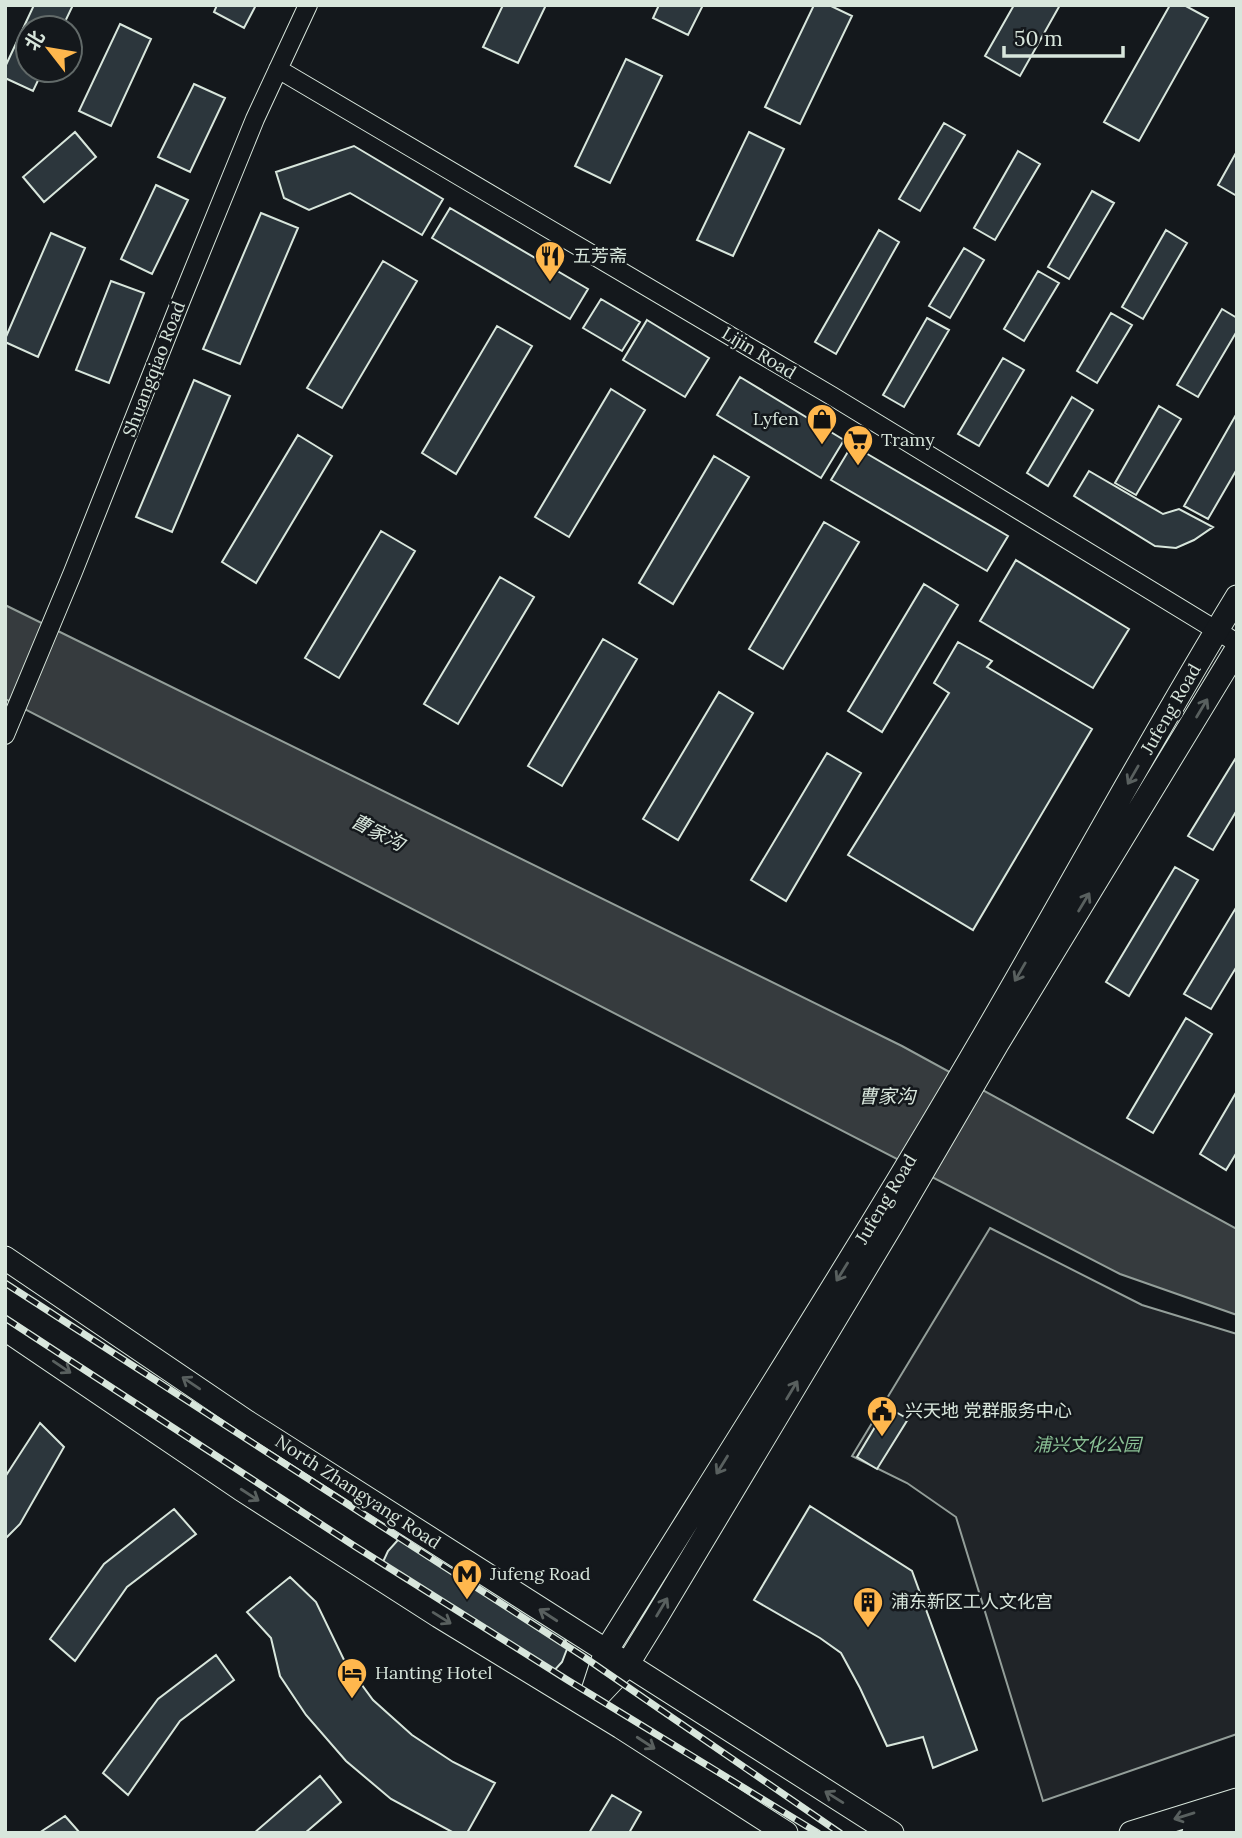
<svg xmlns="http://www.w3.org/2000/svg" width="1242" height="1838" font-family="Lora,'Noto Sans SC',serif">
<rect width="100%" height="100%" fill="#14181c"/>
<!-- green -->
<path fill="#202428" stroke="#939e99" stroke-width="2" d="M990 1228 1142 1305 1237 1334V1734L1043 1801 956 1517 907 1483 852 1456Z"/>
<!-- water -->
<path fill="#363b3e" stroke="#939e99" stroke-width="2" d="M5 605 902 1046 1237 1229V1315L1120 1274 5 699Z"/>
<!-- building -->
<path fill="#2c363c" stroke="#d8e6dc" stroke-width="2" d="M34 5H73L62 28H28V70H43L33 91 5 78V67Z
M217 5H256L244 28 214 12Z
M503 5H546L518 63 483 47Z
M659 5H703L688 35 653 18Z
M814 5H829L852 16 800 124 765 107Z
M1014 5H1060L1020 76 985 56Z
M1170 5H1184L1208 18 1139 141 1104 122Z
M120 24 151 39 111 126 79 111Z
M626 59 662 76 610 183 575 166Z
M194 84 225 98 190 172 158 157Z
M944 123 965 135 920 211 899 199Z
M75 132 96 157 44 202 23 177Z
M749 132 784 149 733 256 697 240Z
M354 146 443 199 422 235 350 193 309 210 284 198 276 172Z
M1018 151 1040 164 995 240 974 228Z
M1237 151V196L1218 185Z
M156 185 188 200 152 274 121 259Z
M1092 191 1114 203 1069 279 1048 267Z
M450 208 588 289 570 319 432 238Z
M261 213 298 228 240 364 203 349Z
M879 230 899 242 836 354 815 342Z
M1166 230 1187 243 1143 319 1122 307Z
M51 233 85 248 38 357 5 342V339Z
M964 248 984 260 950 318 929 306Z
M383 261 417 281 342 408 307 388Z
M1038 271 1059 283 1024 341 1004 329Z
M111 281 144 293 109 383 76 370Z
M601 299 640 322 622 351 583 328Z
M1222 309 1237 318V331L1198 397 1177 385Z
M1111 313 1132 325 1097 383 1077 371Z
M927 318 949 330 904 407 883 395Z
M647 320 709 358 685 397 623 360Z
M497 326 532 346 456 474 422 453Z
M1003 358 1024 370 979 446 958 434Z
M740 377 844 440 821 478 717 415Z
M194 380 230 396 172 532 136 517Z
M611 389 645 410 569 537 535 517Z
M1072 397 1093 410 1048 486 1027 473Z
M1159 406 1181 419 1136 495 1115 483Z
M1237 413V469L1208 519 1184 506Z
M298 435 332 456 256 583 222 562Z
M852 445 1008 536 987 571 831 480Z
M714 456 749 477 673 604 639 583Z
M1089 471 1163 514 1179 509 1213 527 1194 540 1176 548 1155 546 1074 496Z
M824 522 859 542 783 669 749 649Z
M381 531 415 551 339 678 305 658Z
M1016 560 1129 629 1093 688 980 621Z
M500 577 534 597 458 724 424 704Z
M924 584 958 605 882 732 848 711Z
M603 639 637 659 562 786 528 766Z
M958 642 992 661 987 667 1092 729 973 930 848 855 949 693 934 683Z
M719 692 753 713 678 840 643 819Z
M827 753 861 773 786 901 751 880Z
M1237 756V810L1213 850 1188 836Z
M1175 867 1198 880 1129 996 1106 982Z
M1237 906V966L1211 1009 1184 994Z
M1186 1018 1212 1034 1153 1133 1127 1118Z
M1237 1091V1152L1226 1170 1200 1154Z
M887 1407 908 1419 877 1469 857 1457Z
M40 1423 64 1447 20 1524 5 1539V1477Z
M810 1506 912 1571 977 1750 933 1768 923 1737 887 1746 860 1688 841 1653 820 1638 754 1600Z
M174 1509 196 1534 127 1587 75 1661 50 1639 104 1564Z
M407 1535 565 1636 567 1649 562 1662 553 1672 540 1676 382 1575V1564L388 1551 397 1541Z
M290 1577 316 1602 345 1662 373 1700 412 1735 453 1762 495 1783 467 1833H454L391 1799 346 1761 306 1715 280 1676 271 1638 247 1612Z
M216 1655 234 1680 180 1721 128 1795 103 1773 158 1699Z
M320 1776 341 1802 305 1833H254Z
M612 1795 641 1812 629 1833H589Z
M65 1816 80 1833H39Z"/>
<g fill="none" stroke-linecap="round" stroke-linejoin="round">
<!-- minor casing -->
<g stroke="#d8e6dc" stroke-width="20">
<path id="minor" d="M278 69 832 396 1237 643
M5 735 73 572 182 298 255 119 308 5"/>
</g>
<!-- major casing -->
<g stroke="#d8e6dc" stroke-width="25">
<path id="major" d="M5 1258 247 1422 892 1833
M5 1329 241 1489 439 1616 621 1727 786 1833
M592 1702 627 1665 656 1618 892 1224 997 1044 1237 649
M588 1706 606 1651C733 1447 863 1244 984 1036 1069 890 1149 741 1237 597
M1131 1833 1237 1800
M1194 1833 1237 1820"/>
</g>
<!-- minor -->
<use href="#minor" stroke="#14181c" stroke-width="18"/>
<!-- major -->
<use href="#major" stroke="#14181c" stroke-width="23"/>
<!-- rail casing -->
<g stroke="#d8e6dc" stroke-width="7">
<path id="rail" d="M5 1283 584 1657 840 1833
M5 1318 356 1547 569 1681 818 1833"/>
</g>
<!-- rail -->
<use href="#rail" stroke="#14181c" stroke-width="4.5" stroke-dasharray="13" stroke-linecap="butt"/>
</g>
<!-- one-way arrows -->
<defs><path id="oneway-shaft" d="M-6 0H5M1.5-3L5.5 0L1.5 3" fill="none" stroke-width="1.6" stroke-linecap="round" stroke-linejoin="round" transform="scale(1.75)"/></defs>
<g stroke="#59605f">
<use href="#oneway-shaft" transform="translate(1202 708) rotate(-59)"/>
<use href="#oneway-shaft" transform="translate(1133 775) rotate(120)"/>
<use href="#oneway-shaft" transform="translate(1084 902) rotate(-59)"/>
<use href="#oneway-shaft" transform="translate(1020 972) rotate(120)"/>
<use href="#oneway-shaft" transform="translate(842 1272) rotate(122)"/>
<use href="#oneway-shaft" transform="translate(62 1367) rotate(34)"/>
<use href="#oneway-shaft" transform="translate(191 1383) rotate(-146)"/>
<use href="#oneway-shaft" transform="translate(792 1390) rotate(-59)"/>
<use href="#oneway-shaft" transform="translate(722 1465) rotate(122)"/>
<use href="#oneway-shaft" transform="translate(250 1495) rotate(33)"/>
<use href="#oneway-shaft" transform="translate(662 1607) rotate(-59)"/>
<use href="#oneway-shaft" transform="translate(548 1615) rotate(-147)"/>
<use href="#oneway-shaft" transform="translate(442 1618) rotate(32)"/>
<use href="#oneway-shaft" transform="translate(646 1743) rotate(33)"/>
<use href="#oneway-shaft" transform="translate(834 1797) rotate(-148)"/>
<use href="#oneway-shaft" transform="translate(1184 1816) rotate(163)"/>
</g>
<!-- icons -->
<defs>
<g id="restaurant-pin" transform="scale(1.575)"><path d="M0 17L-7.5 6A9.5 9.5 0 1 1 7.5 6Z" fill="#ffb74d" stroke="#14181c"/><path d="M-5-6h1v4h1v-4h1v4h1v-4h1v5L-1.5 .5V6h-2V.5L-5-1ZM5-6V6H3V1.5H1.5Q1.5-4 5-6Z" fill="#111"/></g>
<g id="shop-pin" transform="scale(1.575)"><path d="M0 17L-7.5 6A9.5 9.5 0 1 1 7.5 6Z" fill="#ffb74d" stroke="#14181c"/><path d="M-5-2.5h2.3a2.7 3.5 0 0 1 5.4 0H5L5.5 6h-11ZM-1.5-2.5h3a1.5 2.3 0 0 0-3 0Z" fill="#111"/></g>
<g id="supermarket-pin" transform="scale(1.575)"><path d="M0 17L-7.5 6A9.5 9.5 0 1 1 7.5 6Z" fill="#ffb74d" stroke="#14181c"/><path d="M-6-5.5h2.5l.6 2H6L4.5 2H-2.5L-4.4-4H-6ZM-1.5 3.2a1.3 1.3 0 1 0 .1 0ZM3 3.2a1.3 1.3 0 1 0 .1 0Z" fill="#111"/></g>
<g id="civic-pin" transform="scale(1.575)"><path d="M0 17L-7.5 6A9.5 9.5 0 1 1 7.5 6Z" fill="#ffb74d" stroke="#14181c"/><path d="M-.6-6.5H3V-4.5H.6V-3L4-1V1h2V6H-6V1h2V-1L-.6-3ZM-1.2 2.5V6h2.4V2.5Z" fill="#111"/></g>
<g id="metro-pin" transform="scale(1.575)"><path d="M0 17L-7.5 6A9.5 9.5 0 1 1 7.5 6Z" fill="#ffb74d" stroke="#14181c"/><path d="M-5.5 5V-5H-3L0 0L3-5H5.5V5H3V-.5L0 4L-3-.5V5Z" fill="#111"/></g>
<g id="building-pin" transform="scale(1.575)"><path d="M0 17L-7.5 6A9.5 9.5 0 1 1 7.5 6Z" fill="#ffb74d" stroke="#14181c"/><path d="M-4-6H4V6H1V3H-1V6H-4ZM-2.5-4.3h1.7v1.8h-1.7ZM.8-4.3h1.7v1.8H.8ZM-2.5-1h1.7V.8h-1.7ZM.8-1h1.7V.8H.8Z" fill="#111"/></g>
<g id="hotel-pin" transform="scale(1.575)"><path d="M0 17L-7.5 6A9.5 9.5 0 1 1 7.5 6Z" fill="#ffb74d" stroke="#14181c"/><path d="M-6-4.5h1.5V1H6V5H4.5V3h-9V5H-6ZM-4 0a1.8 1.8 0 1 1 3.6 0ZM.5 0V-2.5h3Q6-2.5 6 0Z" fill="#111"/></g>
</defs>
<g fill-rule="evenodd">
<use href="#restaurant-pin" x="550" y="256"/>
<use href="#shop-pin" x="822" y="419"/>
<use href="#supermarket-pin" x="858" y="440"/>
<use href="#civic-pin" x="882" y="1411"/>
<use href="#metro-pin" x="467" y="1574"/>
<use href="#building-pin" x="868" y="1602"/>
<use href="#hotel-pin" x="352" y="1673"/>
</g>
<g text-anchor="middle" stroke-width="5" stroke-linejoin="round" paint-order="stroke">
<!-- poi labels -->
<g font-size="18" fill="#d8e6dc" stroke="#14181c" text-anchor="start">
<text x="573" y="262">五芳斋</text>
<text x="799" y="425" text-anchor="end">Lyfen</text>
<text x="881" y="446">Tramy</text>
<text x="905" y="1417">兴天地 党群服务中心</text>
<text x="490" y="1580">Jufeng Road</text>
<text x="891" y="1608">浦东新区工人文化宫</text>
<text x="375" y="1679">Hanting Hotel</text>
</g>
<!-- street labels -->
<g font-size="18" fill="#d8e6dc" stroke="#14181c">
<text transform="translate(759 353) rotate(31)" y="6">Lijin Road</text>
<text transform="translate(154 369) rotate(-69)" y="6">Shuangqiao Road</text>
<text transform="translate(1171 709) rotate(-60)" y="6">Jufeng Road</text>
<text transform="translate(886 1199) rotate(-59)" y="6">Jufeng Road</text>
<text transform="translate(358 1492) rotate(33)" y="6">North Zhangyang Road</text>
</g>
<!-- park labels -->
<g font-size="18" font-style="italic" fill="#8ac095" stroke="#14181c">
<text x="1087" y="1451">浦兴文化公园</text>
</g>
<!-- water labels -->
<g font-size="19" font-style="italic" fill="#d8e6dc" stroke="#14181c">
<text transform="translate(378 832) rotate(27)" y="7">曹家沟</text>
<text x="887" y="1103">曹家沟</text>
</g>
</g>
<!-- border -->
<rect width="1242" height="1838" fill="none" stroke="#d8e6dc" stroke-width="14"/>
<!-- north arrow -->
<g transform="translate(49 49) rotate(301)"><circle r="33" fill="#14181c" stroke="#626a69" stroke-width="2"/>
<path d="M0-5L12 26L0 18L-12 26Z" fill="#ffb74d"/>
<text y="-10" font-size="19" font-weight="bold" text-anchor="middle" fill="#d8e6dc">北</text>
</g>
<!-- scale -->
<path d="M1004 46v10h119v-10" fill="none" stroke="#d8e6dc" stroke-width="3.5"/>
<text x="1014" y="46" font-size="21" fill="#d8e6dc" stroke="#14181c" stroke-width="5" paint-order="stroke">50 m</text>
</svg>
